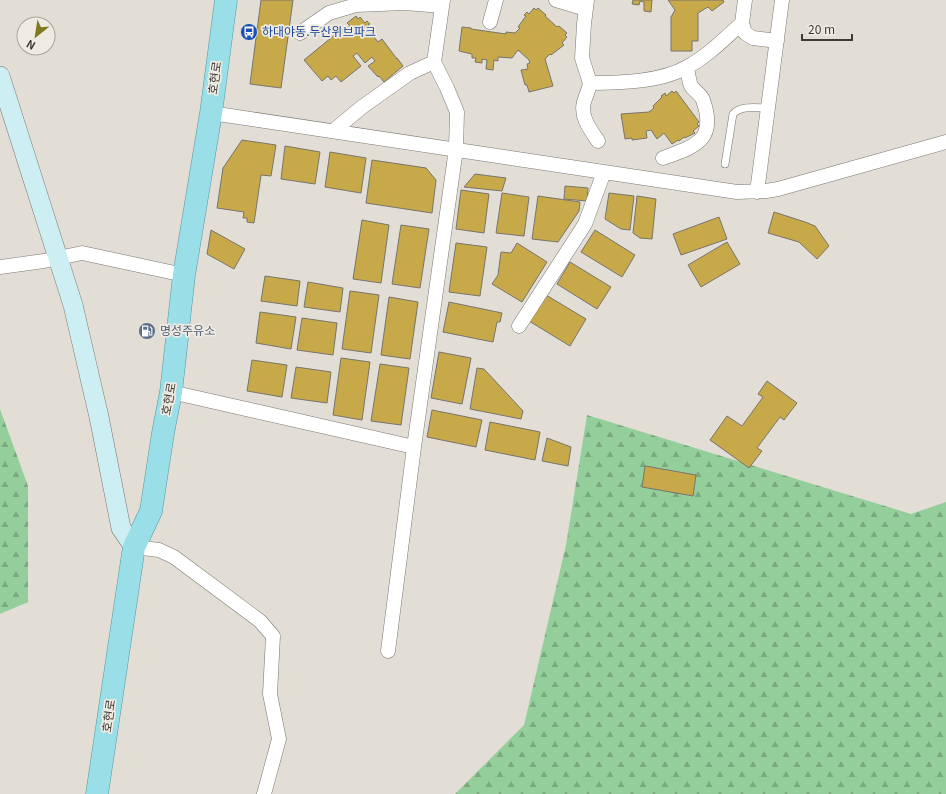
<svg xmlns="http://www.w3.org/2000/svg" width="946" height="794" font-family="Georgia,'Noto Sans KR',serif">
<defs>
<pattern id="forest-firs" width="22" height="20" patternUnits="userSpaceOnUse"><rect width="22" height="20" fill="#94cf9b"/><path d="M5 1l3.5 6h-7zM16 11l3.5 6h-7z" fill="#7aa97f"/></pattern>
</defs>
<rect width="100%" height="100%" fill="#e2ded5"/>
<!-- forest -->
<path fill="url(#forest-firs)" d="M0 409 28 486V602L0 614Z
M587 415 911 514 946 502V794H455L524 725 566 545Z"/>
<!-- building -->
<path fill="#c8a94a" stroke="#77746c" d="M261 0H293L281 88 250 84Z
M633 0H652L651 12 644 11V2L640 1 639 5 632 4Z
M668 0H723L724 2 712 11 708 7 698 13V41H692V51H671V17L675 10Z
M534 8 536 10 538 8 546 15 545 16 557 27 559 26 567 33 565 35 567 37 562 43 564 45 551 55 550 54 545 59 553 86 529 92 527 85H525L521 70 528 69 527 64 530 63 529 60 518 50 512 58 498 57V61L494 60 493 70 486 69 487 60 482 59V63L475 62 476 58H472V54L459 51 462 27 471 28V29L506 34V32L515 33 520 28 518 27 526 16 524 15 527 12 529 14Z
M356 16 358 19 360 17 365 23 367 21 370 24 368 25 372 30 370 32 378 42 382 39 397 59V58L403 66 384 82 379 76 378 77 368 66 375 61 372 57 365 63 357 53 353 56 361 66 341 82 336 76 331 80 328 76 322 81 304 60 342 29 344 31 350 26 347 23Z
M672 91 674 93 676 91 699 122 697 124 699 126 693 131 695 133 685 138 684 137 679 141 678 140 672 144 664 133 657 139 651 130 646 131 647 138 632 140V138L625 139 621 114 649 112 654 108 653 106 662 97 661 96 665 93 666 96Z
M242 140 276 145 271 176 261 175 254 223 247 222V218H243L244 212 217 208 223 168Z
M285 146 320 152 315 184 281 179Z
M330 152 366 158 361 193 325 187Z
M372 160 426 168 436 180 432 213 366 203Z
M475 174 506 178 502 191 464 187Z
M565 186 588 188 587 201 564 199Z
M461 190 489 194 484 233 456 229Z
M502 193 529 197 524 236 496 233Z
M609 193 634 196 630 230 621 229 605 219Z
M538 196 580 202 579 211 558 242 532 239Z
M637 196 656 199 652 239 640 238 633 233Z
M774 212 805 222 815 226 829 246 817 259 799 242 768 233Z
M719 217 727 239 681 255 673 234Z
M362 220 389 225 381 283 353 279Z
M401 225 429 229 420 288 392 284Z
M211 230 245 249 234 269 207 254Z
M595 230 635 255 622 277 581 252Z
M727 242 740 264 701 287 688 265Z
M456 243 487 247 480 296 449 292Z
M517 243 547 262 522 302 492 284 498 275 501 252 511 253Z
M570 262 611 287 597 309 557 284Z
M265 276 300 281 297 306 261 301Z
M308 282 343 288 340 312 304 307Z
M350 291 379 295 371 353 342 349Z
M546 295 586 319 570 346 529 321Z
M389 297 418 302 410 359 381 355Z
M449 302 502 313 500 322H497L493 342 443 332Z
M260 312 296 317 291 349 256 343Z
M302 318 337 323 333 355 297 350Z
M439 352 471 358 462 404 431 398Z
M341 358 370 362 362 420 333 415Z
M252 360 287 365 282 397 247 391Z
M380 364 409 368 401 425 371 421Z
M296 367 331 372 327 403 291 398Z
M477 368 484 369 523 411 521 419 470 409Z
M767 381 797 403 784 420 780 417 757 448 762 451 749 468 710 440 727 416 742 426 763 397 758 394Z
M432 410 482 420 476 447 427 437Z
M490 422 540 432 535 460 485 450Z
M547 438 571 447 568 466 542 461Z
M645 466 696 475 693 496 642 487Z"/>
<g fill="none" stroke-linecap="round" stroke-linejoin="round">
<!-- lane casing -->
<g stroke="#7a776f" stroke-width="8">
<path id="lane" d="M725 164 733 114C741 105 756 108 768 108"/>
</g>
<!-- street casing -->
<g stroke="#7a776f" stroke-width="15">
<path id="street" d="M556 0 586 9
M587 0 584 24 582 58 590 83
M745 0 742 23 745 33 753 38 777 41
M490 22 496 0
M300 33 329 13 356 5 405 3 442 6
M211 113 737 192 766 191 778 189 946 142
M333 131 362 107 410 73 434 62
M598 141C590 129 580 117 584 102 586 95 589 90 590 83 619 83 661 82 687 67 708 56 725 38 742 23
M663 158C696 146 717 140 703 100 701 94 694 91 691 86 689 81 688 73 687 67
M757 192 782 0
M0 267 44 261 82 253 184 275
M519 326 585 224 604 172
M171 392 414 447 456 149 457 112 447 88 434 62 443 0
M134 547 159 550 174 557 260 621 273 636 270 694 279 739 264 794
M388 651 414 447"/>
</g>
<!-- secondary casing -->
<g stroke="#7a776f" stroke-width="20">
<path id="secondary" d="M0 76 73 305 99 417 121 528 134 547"/>
</g>
<!-- primary casing -->
<g stroke="#4e97a0" stroke-width="23">
<path id="primary" d="M97 794 134 547 151 511 163 433 171 392 184 275 211 113 226 0"/>
</g>
<!-- lane -->
<use href="#lane" stroke="#fff" stroke-width="7"/>
<!-- street -->
<use href="#street" stroke="#fff" stroke-width="14"/>
<!-- secondary -->
<use href="#secondary" stroke="#cdeef3" stroke-width="19"/>
<!-- primary -->
<use href="#primary" stroke="#9adee8" stroke-width="22"/>
</g>
<!-- icons -->
<defs>
<g id="bus-disc" transform="scale(0.9)"><circle r="9.5" fill="#1a4fb4" stroke="#efebe2"/><path d="M-5-6H5V4H4V6H2V4H-2V6H-4V4H-5ZM-3.5-4V0h7V-4ZM-3.5 1.2v1.5H-2V1.2ZM2 1.2v1.5H3.5V1.2Z" fill="#fff"/></g>
<g id="fuel-disc" transform="scale(0.9)"><circle r="9.5" fill="#5c6f8a" stroke="#efebe2"/><path d="M-5.5-6h7V0h2V4h1.3V-2.5L3-4.5l.8-.8L6-3V5H2.5V1h-1V6h-7ZM-4.2-4.7v3.2H.2V-4.7Z" fill="#fff"/></g>
</defs>
<g fill-rule="evenodd">
<use href="#bus-disc" x="249" y="32"/>
<use href="#fuel-disc" x="147" y="331"/>
</g>
<g text-anchor="middle" stroke-width="3.5" stroke-linejoin="round" paint-order="stroke">
<!-- transit labels -->
<g font-size="12" fill="#164399" stroke="#efebe2" text-anchor="start">
<text x="262" y="36">하대야동.두산위브파크</text>
</g>
<!-- street labels -->
<g font-size="12" fill="#3d3b38" stroke="#efebe2">
<text transform="translate(215 78) rotate(-82)" y="4">호현로</text>
<text transform="translate(169 399) rotate(-80)" y="4">호현로</text>
<text transform="translate(109 716) rotate(-82)" y="4">호현로</text>
</g>
<!-- service labels -->
<g font-size="12" fill="#4e5e75" stroke="#efebe2" text-anchor="start">
<text x="160" y="335">명성주유소</text>
</g>
</g>
<!-- north arrow -->
<g transform="translate(36 36) rotate(210)"><circle r="19" fill="#efebe2" stroke="#a8a59e"/>
<path d="M0-3L7 15L0 10L-7 15Z" fill="#7f7a1f"/>
<text y="-6" font-size="11" font-weight="bold" text-anchor="middle" fill="#3d3b38">N</text>
</g>
<!-- scale -->
<path d="M802 34v6h50v-6" fill="none" stroke="#3d3b38" stroke-width="2"/>
<text x="808" y="34" font-size="12" fill="#3d3b38" stroke="#efebe2" stroke-width="3" paint-order="stroke">20 m</text>
</svg>
